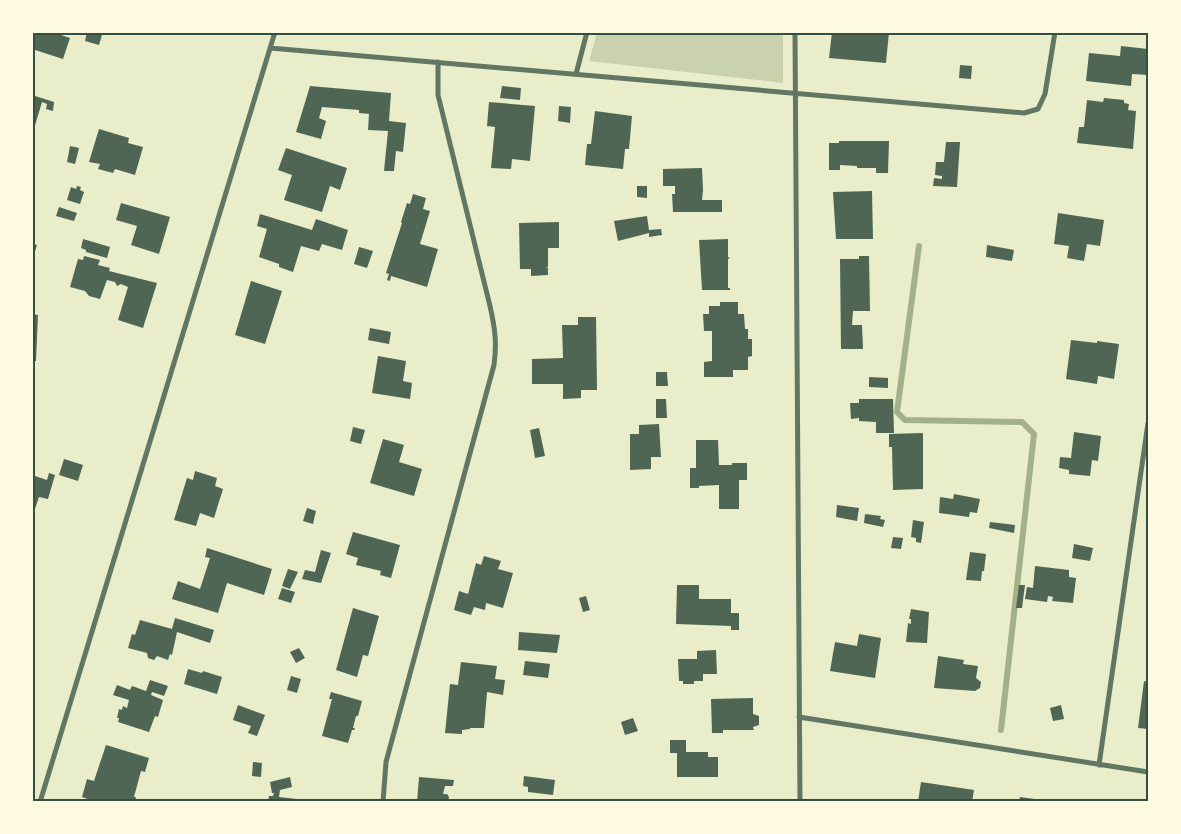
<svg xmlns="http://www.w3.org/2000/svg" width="1181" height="834" font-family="'DM Sans',sans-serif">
<rect width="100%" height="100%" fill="#e9edc9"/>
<!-- green -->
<path fill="#cad2ad" d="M597 33H783V83L589 61Z"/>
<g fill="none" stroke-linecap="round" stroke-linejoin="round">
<!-- stream -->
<path stroke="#a3b18a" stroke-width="6" d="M919 246 897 412 905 420 1022 422 1034 434 1001 730"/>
</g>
<!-- building -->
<path fill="#4f6655" d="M32 32H52L70 38 63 59 35 50 32 57Z
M87 32 102 35 99 45 85 41Z
M832 32H889L886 63 829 58Z
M1121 46 1148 49V75L1132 74 1131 86 1086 81 1089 53 1120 56Z
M960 65 972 66 971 79 959 78Z
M310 86 391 93 389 121 406 123 403 152 396 151 394 171H384L388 131 368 130 369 114 359 113V110L322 107 319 118 326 121 321 139 296 132Z
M502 86 521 88 520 100 500 98Z
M32 95 54 102 53 111 46 109 47 104 42 102 33 132Z
M1104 98 1124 100V103L1129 104 1128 110 1136 111 1133 149 1077 143 1079 127H1084L1087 100 1103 102Z
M489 102 535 106 530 161 512 159 511 169 491 168 495 127 487 126Z
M559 106 571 107 570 123 558 121Z
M595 111 632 116 629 149H625L623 169 585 165 587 144H591Z
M99 129 129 138 128 143 143 147 135 175 115 169 113 173 98 169 100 164 89 162Z
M839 141H889L888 173H876V168H857V166L840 165V170H829V143H839Z
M946 142H960L957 187 933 186 934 178 942 179V176L935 175 936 162H944Z
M70 146 79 148 75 164 67 162Z
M286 148 347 168 340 190 330 186 322 212 284 200 292 175 278 170Z
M702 168 703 190 702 200H722V212H673L672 194H675V186H663V169Z
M77 186 81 187 80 190 84 192 80 204 67 200 71 187 76 189Z
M637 186H647V198L637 197Z
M872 191 873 239H836L833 192Z
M413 194 426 198 423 209 430 211 420 244 438 249 427 287 391 276 390 281 387 280 389 274 386 273 402 223 401 222 407 203 410 204Z
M121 203 170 217 159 254 131 245 137 226 116 220Z
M59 207 77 213 74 221 56 216Z
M1058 213 1104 220 1100 246 1087 244 1084 261 1067 258 1069 246 1054 244Z
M260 214 312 230 316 219 348 230 342 250 322 244 319 251 301 246 293 272 279 267V264L259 257 267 229 257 226Z
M647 216 649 230 661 229 662 235 649 237V233L618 241 614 221Z
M559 222V248H548V267H546L548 268V275L531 276V269H520L519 223Z
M83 239 110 247 107 258 86 252V250L81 248Z
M728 239V257L730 258 728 259V288H730V290H702L699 240Z
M32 244 37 245 33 258H32Z
M987 245 1014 250 1012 261 986 257Z
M359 247 373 251 367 268 354 264Z
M84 256 100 260 98 265 110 268 109 271 157 283 143 328 118 320 128 287 121 284 117 286 115 282 107 280 100 299 89 296 85 291 70 287 78 259 83 260Z
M859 256H869L870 311H853L852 325H862L863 349H841L840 259H859Z
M251 281 282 291 265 344 235 335Z
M720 302H738V314H744L745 329H748V339H752V356L748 357V370H733V377H704V362L712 361V331H704L703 314H709V306H720Z
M32 314 38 315 36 361H32Z
M578 317H596L597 390H581V398L563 399V384H532V359L563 358 562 325H578Z
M370 328 391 332 389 344 368 340Z
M1071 340 1097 343V341L1119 344 1114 379 1098 376 1097 384 1066 379Z
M378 356 406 361 403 381 412 383 410 399 372 393Z
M656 372H667L668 386H656Z
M869 377 888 378V388L869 387Z
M656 399H666L667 418H656Z
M859 399H893L894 433H876V422L859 421V418L851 419 850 403H859Z
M659 424 661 457H651V469L630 470V434H639V425Z
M353 427 365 430 361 444 350 441Z
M539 428 545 456 535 458 530 430Z
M1074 432 1101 436 1098 461 1092 460 1090 476 1069 474V470L1059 468 1060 457 1071 458Z
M923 433V489L893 490 892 447H889V434Z
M383 439 404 445 399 462 422 469 414 496 370 483Z
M696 440H718L719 465H732V463H747V480H739V509H719V485L699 486V488H690V468H696Z
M64 459 83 465 78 481 59 475Z
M195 471 217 478 215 486 223 489 214 518 200 513 196 526 174 520 187 478 193 480Z
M49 473 55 475 48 499 39 497 32 518V475L47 480Z
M954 494 980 499 977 513 970 512 969 517 939 513 940 497 953 499Z
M837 505 859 508 857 521 836 517Z
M307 508 316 511 313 524 303 521Z
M865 514 881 516 880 519 885 520 883 527 864 523Z
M913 520 924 522 921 543 916 542V538L911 537Z
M990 522 1015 525 1014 533 989 528Z
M353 532 400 545 391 578 380 575 381 571 356 565 358 558 346 554Z
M893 537 903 538 901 549 891 548Z
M1074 544 1093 548 1090 561 1072 558Z
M207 548 272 569 264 595 227 583 218 613 172 599 178 581 200 589 210 558 205 557Z
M321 550 331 553 321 583 302 579 305 570 315 572Z
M970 552 986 554 984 571H982L981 581 966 580Z
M484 556 501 561 498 569 513 573 503 608 486 603 485 610 474 607 471 615 454 610 459 591 468 594 476 563 481 565Z
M1035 566 1069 570V577L1076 578 1073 603 1052 601 1053 597 1048 596 1047 602 1025 599 1027 587 1033 588Z
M288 569 298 572 290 589 282 586Z
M677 585H699V599H731V613H739V630H731V626L676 624Z
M1019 585H1025L1022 608H1016Z
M282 588 295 592 291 603 278 599Z
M586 596 590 610 583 612 579 598Z
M353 608 379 616 368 656 363 655 357 677 336 670Z
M911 609 929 612 927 643 906 642 908 623 911 624V619H909Z
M175 618 214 630 210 643 177 632 172 655 170 654 168 660 157 656 154 660 148 658 147 653 128 648 132 634 135 635 140 620 172 629Z
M519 632 560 635 557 653 518 650Z
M859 634 881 638 875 678 830 671 835 642 857 646Z
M299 648 305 658 296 663 290 652Z
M716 650 717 674H703V681H694V684H683V681H679L678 659H697V651Z
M938 656 964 660 963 664 978 666 976 678 981 682 980 688 975 691 934 688Z
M525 661 550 664 548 678 523 675Z
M461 662 497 666 495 679 505 680 503 695 487 692 484 728H470V729L462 730V734L445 733 450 684 458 685Z
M188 669 202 673 203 671 222 677 217 694 184 684Z
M291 676 301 679 297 693 287 690Z
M150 680 168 686 164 696 152 692 151 695 163 700 158 717 155 716 149 732 118 722 119 718H117L119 709 122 710 123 706 127 708 129 700 113 695 117 685 130 690 132 686 146 691Z
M1144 681 1148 682V729L1138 728Z
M331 692 362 701 358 716H356L353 728H355L354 730H352L348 743 322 736 332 699H329Z
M753 698V714L759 716V725L753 727 754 730H723V733H712L711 699Z
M238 705 265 715 257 736 248 733 251 726 233 720Z
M1061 705 1064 719 1053 721 1050 708Z
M633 718 638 731 625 735 621 722Z
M670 740H686V752H708V757H718V777H677V753H670Z
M106 745 149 758 145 772 141 771 134 797H136L135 802H96L82 797 87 779 94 781Z
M253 762 262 763 261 777 252 776Z
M524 776 555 780 553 795 528 792V787L523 786Z
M290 777 292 787 280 790 279 797 297 799V802H268L269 796H273L274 793H272L270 782Z
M419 777 454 780 453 786H445L443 794H447L449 797 448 802H417Z
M921 782 974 790 972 802H918Z
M1020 797 1042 800V802H1019Z"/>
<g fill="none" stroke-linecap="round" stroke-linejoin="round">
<!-- minor -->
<path stroke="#617663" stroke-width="5" d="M795 32 800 802
M270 48 1024 113 1038 109 1045 94 1055 32
M576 74 587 32
M799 717 1148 772
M1099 765 1148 423
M40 802 275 32
M383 802 386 762 494 365C497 343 495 328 490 306L438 95V62"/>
</g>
<!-- border -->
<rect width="1181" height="834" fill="none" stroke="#fefae0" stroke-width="68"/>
<rect x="34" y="34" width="1113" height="766" fill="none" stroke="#344e41" stroke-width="2"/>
</svg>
